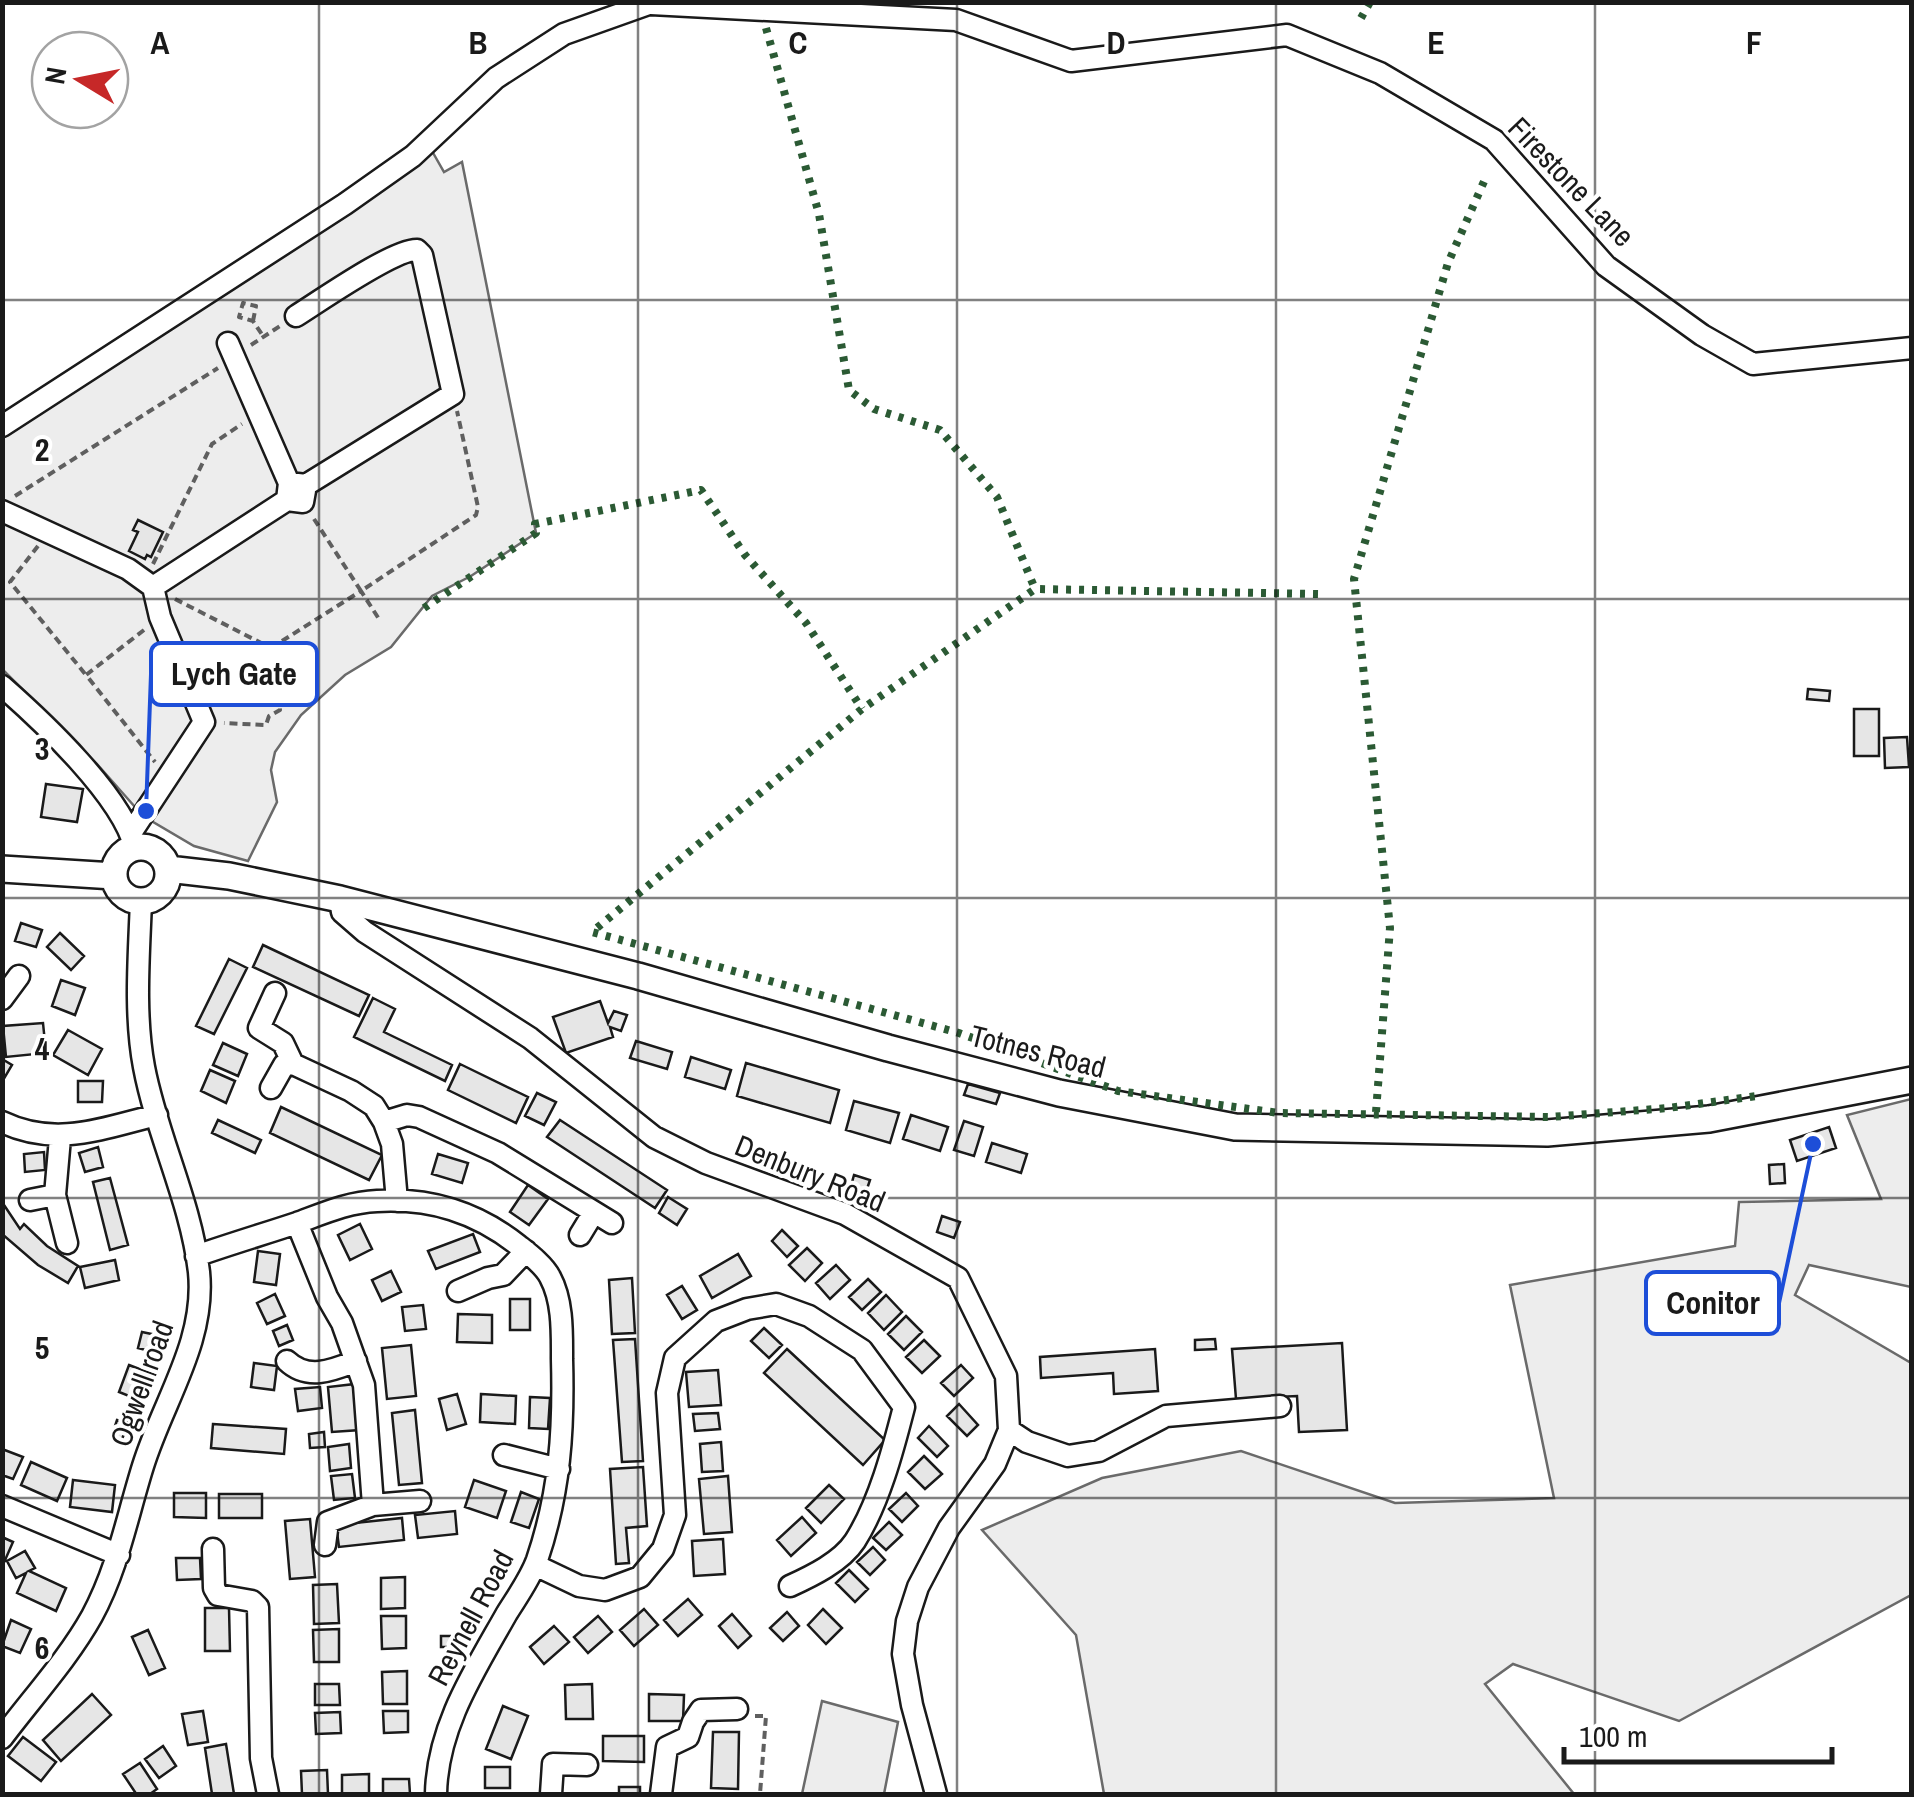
<svg xmlns="http://www.w3.org/2000/svg" width="1914" height="1797" font-family="'Archivo Narrow',sans-serif">
<rect width="100%" height="100%" fill="#fff"/>
<!-- built -->
<path fill="#ededed" stroke="#6a6a6a" stroke-width="2.5" d="M432 151 444 172 462 162 536 533 471 576 432 596 391 647 345 675 301 715 275 752 271 770 277 802 248 861 194 846 143 816 97 764 3 670V434Z
M1911 1099V1287L1809 1265 1795 1295 1911 1363V1595L1679 1721 1513 1664 1485 1684 1574 1794H1104L1076 1635 982 1530 1102 1478 1241 1451 1395 1503 1554 1498 1510 1285 1735 1246 1739 1202 1881 1199 1847 1115Z
M822 1701 898 1722 884 1794H802Z"/>
<!-- building -->
<path fill="#e6e6e6" stroke="#1a1a1a" stroke-width="2.5" d="M138 520 163 532 151 557 147 555 145 559 129 551 138 532 133 530Z
M1808 689 1830 691 1829 701 1807 699Z
M1854 709H1879V756H1854Z
M1907 737 1909 767 1885 768 1884 738Z
M46 784 83 789 77 822 41 817Z
M21 923 42 930 36 947 15 941Z
M60 933 84 956 71 970 47 947Z
M263 945 369 995 359 1016 253 967Z
M229 959 247 968 214 1034 196 1026Z
M61 980 85 988 75 1015 52 1006Z
M373 998 395 1009 384 1032 452 1065 445 1081 354 1037Z
M600 1001 608 1023 614 1011 627 1015 621 1031 610 1027 613 1037 566 1053 553 1017Z
M43 1023 46 1053 6 1057 3 1026Z
M68 1030 102 1049 88 1075 53 1055Z
M636 1041 672 1052 667 1069 630 1058Z
M223 1043 247 1054 238 1076 213 1065Z
M691 1057 731 1070 725 1089 685 1077Z
M2 1059 12 1065 2 1082Z
M746 1063 839 1090 830 1123 737 1096Z
M460 1064 528 1097 516 1123 448 1090Z
M210 1070 235 1081 226 1103 201 1091Z
M78 1081H103L102 1102H78Z
M968 1084 1000 1093 996 1104 964 1095Z
M537 1093 556 1102 544 1125 525 1116Z
M854 1101 899 1113 890 1143 846 1130Z
M281 1107 382 1155 369 1180 270 1133Z
M911 1115 948 1127 940 1151 903 1139Z
M218 1120 261 1140 255 1153 212 1133Z
M560 1120 667 1190 655 1208 547 1137Z
M964 1121 983 1127 974 1156 954 1150Z
M1829 1127 1836 1148 1797 1161 1790 1140Z
M992 1143 1027 1154 1021 1173 986 1162Z
M98 1147 103 1167 85 1172 79 1153Z
M44 1152 45 1170 25 1172 24 1154Z
M438 1154 468 1163 462 1183 432 1174Z
M1784 1164 1785 1183 1770 1184 1769 1165Z
M854 1175 870 1180 864 1198 849 1193Z
M110 1178 128 1245 110 1250 93 1182Z
M528 1185 548 1199 529 1225 510 1212Z
M668 1197 687 1209 677 1225 659 1213Z
M2 1202 20 1229 24 1224 47 1246 78 1266 68 1283 38 1265 2 1234Z
M942 1216 960 1222 954 1238 937 1232Z
M360 1224 372 1249 350 1260 338 1235Z
M782 1230 798 1246 787 1257 772 1241Z
M473 1234 480 1252 436 1269 428 1251Z
M807 1248 822 1263 805 1281 789 1265Z
M258 1251 280 1254 276 1285 254 1282Z
M738 1254 751 1276 712 1298 700 1276Z
M115 1260 119 1280 85 1288 80 1267Z
M836 1265 850 1280 830 1299 816 1283Z
M391 1271 401 1292 382 1301 372 1280Z
M632 1278 635 1333 612 1334 609 1280Z
M868 1279 881 1292 862 1310 849 1297Z
M682 1286 697 1310 682 1319 667 1295Z
M275 1294 285 1316 267 1324 257 1303Z
M886 1295 902 1312 884 1330 868 1313Z
M510 1299H530V1330H510Z
M423 1305 426 1329 405 1331 402 1307Z
M458 1314 492 1315V1343L457 1342Z
M906 1316 922 1332 904 1350 888 1334Z
M287 1325 293 1340 279 1346 273 1331Z
M764 1328 782 1345 769 1358 751 1341Z
M142 1332 166 1337 162 1354 138 1348Z
M635 1339 643 1461 622 1462 613 1340Z
M1215 1339 1216 1349 1195 1350V1340Z
M924 1340 940 1356 922 1373 906 1357Z
M1342 1343 1347 1430 1299 1432 1297 1396 1236 1399 1232 1349Z
M411 1345 416 1396 387 1399 382 1348Z
M787 1349 885 1440 863 1465 764 1373Z
M1155 1349 1158 1391 1114 1394 1113 1373 1041 1378 1040 1357Z
M254 1363 277 1366 274 1390 251 1387Z
M129 1365 155 1375 144 1402 119 1392Z
M961 1365 973 1378 954 1396 941 1383Z
M718 1370 721 1405 689 1407 686 1372Z
M355 1384 360 1430 332 1432 328 1387Z
M320 1387 322 1408 298 1411 295 1389Z
M457 1394 466 1424 447 1430 439 1399Z
M481 1394 516 1396 515 1424 480 1422Z
M530 1397 550 1398 548 1429 529 1428Z
M959 1404 978 1425 967 1436 947 1416Z
M415 1410 422 1483 399 1485 392 1413Z
M718 1413 720 1429 695 1431 693 1414Z
M117 1420 128 1423 121 1442 111 1438Z
M213 1424 286 1429 284 1454 211 1448Z
M929 1426 948 1446 937 1457 918 1438Z
M324 1432 325 1447 310 1448 309 1434Z
M721 1442 723 1471 702 1472 700 1444Z
M349 1444 351 1468 330 1471 328 1447Z
M2 1449 23 1457 13 1479 2 1475Z
M924 1456 942 1474 925 1489 908 1472Z
M31 1462 67 1478 57 1501 21 1485Z
M643 1467 647 1526 626 1528 629 1563 616 1564 610 1469Z
M352 1474 355 1498 334 1500 331 1476Z
M728 1476 732 1532 704 1534 699 1479Z
M73 1480 115 1485 112 1512 70 1507Z
M474 1480 506 1491 497 1518 465 1507Z
M829 1485 844 1499 821 1523 806 1508Z
M521 1492 539 1499 529 1528 511 1522Z
M174 1493H206V1518L174 1517Z
M906 1493 918 1506 902 1522 889 1509Z
M219 1494H262V1518H219Z
M455 1511 457 1534 418 1538 415 1515Z
M802 1517 816 1533 791 1556 777 1540Z
M402 1518 404 1540 339 1547 336 1525Z
M310 1519 315 1577 290 1579 285 1521Z
M889 1522 902 1535 886 1550 873 1538Z
M2 1537 13 1542 2 1567Z
M723 1539 725 1574 694 1576 692 1541Z
M873 1547 885 1560 870 1575 857 1562Z
M25 1551 35 1568 29 1571 66 1588 56 1611 17 1593 26 1573 16 1578 7 1561Z
M176 1558H200L201 1579 177 1580Z
M849 1570 868 1589 855 1602 836 1583Z
M405 1577V1608L381 1609V1578Z
M337 1584 339 1623 314 1624 313 1585Z
M688 1599 702 1615 678 1636 664 1620Z
M205 1608H229L230 1651H205Z
M644 1609 658 1625 634 1646 620 1630Z
M823 1609 842 1628 826 1644 808 1625Z
M787 1612 799 1626 783 1641 770 1628Z
M732 1614 751 1636 738 1648 719 1626Z
M381 1616H406V1648L382 1649Z
M598 1616 612 1632 588 1653 574 1637Z
M11 1620 31 1629 20 1653 2 1646Z
M554 1626 569 1642 544 1664 530 1647Z
M339 1629V1662H314L313 1630Z
M148 1630 165 1668 149 1675 132 1637Z
M441 1636H457V1647H441Z
M407 1671V1704H383L382 1672Z
M315 1684H339L340 1705H315Z
M592 1684 593 1719H566L565 1685Z
M92 1694 111 1715 61 1761 43 1740Z
M649 1694 684 1695 683 1721H649Z
M503 1706 528 1716 511 1759 486 1749Z
M203 1711 208 1742 188 1745 182 1714Z
M383 1711H408V1732L384 1733Z
M340 1712 341 1733 316 1734 315 1713Z
M713 1732H739L738 1789 711 1788Z
M603 1736H644V1762L603 1761Z
M23 1737 56 1762 41 1781 8 1756Z
M226 1744 234 1794H212L205 1748Z
M163 1746 176 1766 159 1778 145 1759Z
M140 1763 157 1789 150 1794H131L135 1792 123 1774Z
M485 1767H510V1788H485Z
M327 1770 328 1794H302L301 1771Z
M369 1774V1794H342V1775Z
M383 1779H409L410 1794H383Z
M619 1787H640V1794H619Z"/>
<g fill="none" stroke-linecap="round" stroke-linejoin="round">
<!-- minor casing -->
<g stroke="#1a1a1a" stroke-width="25">
<path id="minor" d="M651 4 956 20 1071 61 1287 35 1380 73 1494 140 1606 266 1702 335 1753 364 1912 348
M296 316C320 301 394 249 417 250L422 255 453 394 306 485
M228 343 289 483
M2 426 345 204 413 156 496 78 564 34 654 2
M2 511 128 569 153 587 287 500 303 502 306 485 289 483 287 500
M2 686C43 722 122 796 135 848
M131 833 204 722 160 617 153 587
M340 899 342 912 365 932 530 1038 654 1137 706 1163 845 1214 958 1278 1006 1376 1009 1430 995 1464 949 1528 918 1587 907 1621 903 1654 912 1705 936 1794
M275 993 259 1028 283 1043 293 1064 351 1091 374 1106 384 1122
M2 999 19 976
M271 1088 284 1065 293 1064
M2 1122C56 1148 103 1128 157 1115
M60 1138 55 1195 67 1243
M30 1200 55 1195
M397 1201 392 1144 384 1122 407 1115 419 1117 498 1153 612 1223
M297 1223 327 1297 342 1323 364 1385 373 1505 420 1501
M580 1235 594 1212
M196 1256C230 1244 264 1234 297 1223 324 1213 349 1202 377 1201 431 1198 476 1212 518 1245 528 1253 544 1265 550 1277 563 1301 562 1332 562 1359 564 1430 560 1492 537 1560 530 1579 517 1597 507 1613 475 1670 437 1727 436 1794
M458 1291 488 1278 503 1275 526 1251
M287 1361C308 1381 333 1370 356 1361
M1009 1430 1027 1442 1068 1456 1099 1451 1166 1416 1280 1406
M504 1455 559 1469
M2 1506 119 1555
M325 1545 328 1522 373 1505
M213 1549 214 1588 218 1595 252 1601 258 1607 261 1758 268 1794
M535 1565 579 1586 605 1590 640 1577 663 1549 675 1515 667 1393 675 1358 716 1321 747 1309 776 1304 809 1316 862 1350 904 1407C893 1450 879 1503 855 1541 841 1562 812 1576 790 1586
M2 1738C32 1698 68 1659 92 1616 118 1568 127 1517 143 1466 163 1401 206 1342 199 1272 191 1202 157 1136 144 1067 134 1014 139 955 141 901
M551 1794 553 1764 587 1765
M661 1794 667 1747 688 1737 693 1722 701 1710 737 1709"/>
</g>
<!-- major casing -->
<g stroke="#1a1a1a" stroke-width="30">
<path id="major" d="M114 874a27 27 0 1 1 54 0a27 27 0 1 1-54 0Z
M2 869 114 876
M168 869 229 876 340 899 638 976 888 1048 1059 1093 1235 1127 1547 1133 1709 1119 1912 1080"/>
</g>
<!-- path -->
<path stroke="#5f5f5f" stroke-width="4" stroke-dasharray="8 5" stroke-linecap="butt" d="M253 321 256 306 243 303 239 317 253 321 263 336
M251 345 280 326
M15 496 218 368
M314 519 361 591 476 515 478 507 457 411
M38 546 10 582 86 675
M153 564 212 444 242 424
M175 599 271 648 280 710 269 716 266 725 224 723
M144 630 86 675 155 762
M271 648 361 591 379 619
M755 1716H766L760 1794"/>
<!-- minor -->
<use href="#minor" stroke="#fff" stroke-width="20"/>
<!-- major -->
<use href="#major" stroke="#fff" stroke-width="25"/>
<!-- hedge -->
<path stroke="#2b5a34" stroke-width="8" stroke-dasharray="5 8" stroke-linecap="butt" d="M1361 18 1370 2
M766 28 819 214 849 390 874 409 940 430 997 497 1035 589
M1318 594 1035 589 862 709 592 932 959 1033 1118 1091 1279 1113 1550 1117 1668 1108 1757 1096
M424 608 536 533 535 524 701 490 745 555 806 623 862 709
M1376 1112 1390 928 1354 579 1448 263 1486 177"/>
</g>
<!-- grid -->
<path fill="none" stroke="#1a1a1a" stroke-width="2.5" stroke-opacity="0.55" d="M319 2V1794M638 2V1794M957 2V1794M1276 2V1794M1595 2V1794M2 300H1912M2 599H1912M2 898H1912M2 1198H1912M2 1498H1912"/>
<g text-anchor="middle" stroke-width="8" stroke-linejoin="round" paint-order="stroke">
<!-- street labels -->
<g font-size="30" fill="#1a1a1a" stroke="#fff">
<text transform="translate(1571 182) rotate(46)" y="10">Firestone Lane</text>
<text transform="translate(1038 1052) rotate(14)" y="10">Totnes Road</text>
<text transform="translate(810 1174) rotate(22)" y="10">Denbury Road</text>
<text transform="translate(142 1384) rotate(-70)" y="10">Ogwell road</text>
<text transform="translate(471 1618) rotate(-62)" y="10">Reynell Road</text>
</g>
</g>
<g font-size="32" text-anchor="middle" font-weight="bold" fill="#1a1a1a" stroke="#fff" stroke-width="8" stroke-linejoin="round" paint-order="stroke">
<text x="160" y="54">A</text>
<text x="478" y="54">B</text>
<text x="798" y="54">C</text>
<text x="1116" y="54">D</text>
<text x="1436" y="54">E</text>
<text x="1754" y="54">F</text>
<text x="42" y="461">2</text>
<text x="42" y="760">3</text>
<text x="42" y="1060">4</text>
<text x="42" y="1359">5</text>
<text x="42" y="1659">6</text>
</g>
<!-- callouts -->
<path fill="none" stroke="#1d4ed8" stroke-width="4" d="M146 811L151 674M1813 1144L1779 1303"/>
<g fill="#1d4ed8" stroke="#fff" stroke-width="4">
<circle cx="146" cy="811" r="10"/>
<circle cx="1813" cy="1144" r="10"/>
</g>
<g fill="#fff" stroke="#1d4ed8" stroke-width="4">
<rect x="151" y="643" width="166" height="62" rx="10"/>
<rect x="1646" y="1272" width="133" height="62" rx="10"/>
</g>
<g font-size="32" text-anchor="middle" font-weight="bold" fill="#1a1a1a">
<text x="234" y="685">Lych Gate</text>
<text x="1713" y="1314">Conitor</text>
</g>
<!-- border -->
<rect width="1914" height="1797" fill="none" stroke="#1a1a1a" stroke-width="10"/>
<!-- north arrow -->
<g transform="translate(80 80) rotate(280)"><circle r="48" fill="#ffffff" stroke="#a3a3a3" stroke-width="2.5"/>
<path d="M0-8L18 38L0 25L-18 38Z" fill="#c62828"/>
<text y="-15" font-size="28" font-weight="bold" text-anchor="middle" fill="#1a1a1a">N</text>
</g>
<!-- scale -->
<path d="M1564 1747v15h268v-15" fill="none" stroke="#1a1a1a" stroke-width="5"/>
<text x="1579" y="1747" font-size="30" fill="#1a1a1a" stroke="#ffffff" stroke-width="8" paint-order="stroke">100 m</text>
</svg>
